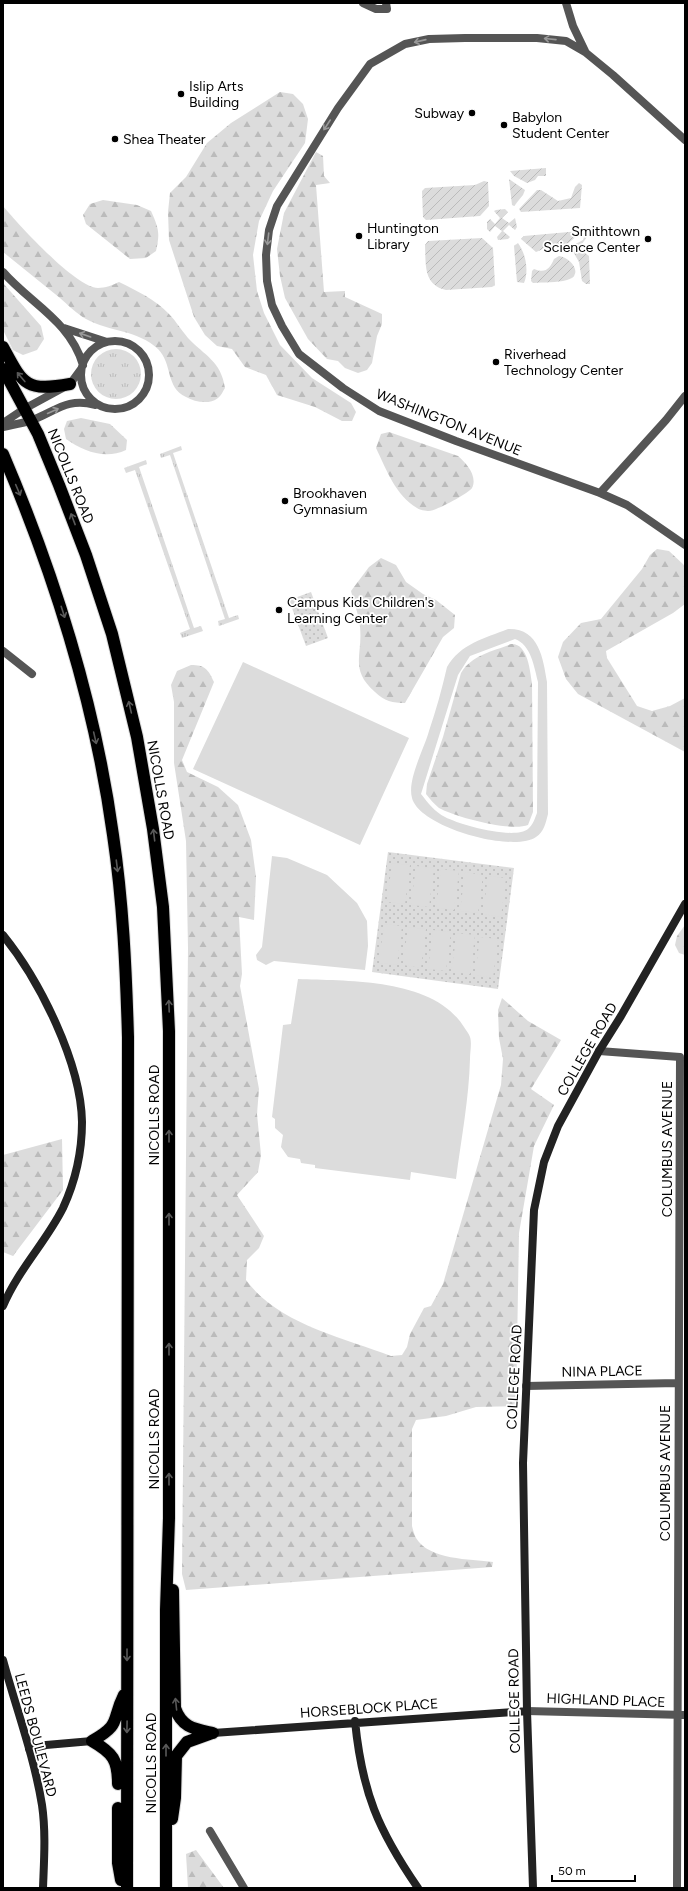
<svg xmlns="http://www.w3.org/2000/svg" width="688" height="1891" font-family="Figtree,sans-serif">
<defs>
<pattern id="grass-tufts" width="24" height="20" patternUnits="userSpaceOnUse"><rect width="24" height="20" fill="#dcdcdc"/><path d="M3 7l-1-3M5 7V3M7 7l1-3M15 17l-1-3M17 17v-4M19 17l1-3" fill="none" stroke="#bbb"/></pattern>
<pattern id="forest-firs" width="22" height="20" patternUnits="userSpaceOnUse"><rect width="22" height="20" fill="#dcdcdc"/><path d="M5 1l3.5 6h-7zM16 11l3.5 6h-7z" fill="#bbb"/></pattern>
<pattern id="park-dots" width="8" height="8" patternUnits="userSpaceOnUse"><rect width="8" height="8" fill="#dcdcdc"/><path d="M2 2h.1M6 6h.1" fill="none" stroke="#bbb" stroke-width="1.8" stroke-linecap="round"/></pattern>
<pattern id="garden-furrows" width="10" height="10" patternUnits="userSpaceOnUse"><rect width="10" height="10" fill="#dcdcdc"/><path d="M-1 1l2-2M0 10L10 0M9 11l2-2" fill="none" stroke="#bbb"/></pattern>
</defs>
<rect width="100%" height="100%" fill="#fff"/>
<!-- grass -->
<path fill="url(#grass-tufts)" d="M91 374a25 25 0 1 1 50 0a25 25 0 1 1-50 0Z
M181 446 182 450 173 453 229 618 238 615 239 619 219 626 218 621 225 619 170 455 161 458 160 454Z
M146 460 147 464 139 467 194 628 201 626 203 631 182 638 180 633 190 629 135 470 126 473 124 468Z"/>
<!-- forest -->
<path fill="url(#forest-firs)" d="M280 92 293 94 303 104 308 119 305 143 273 191 259 221 253 255 257 291 264 313 280 345 312 378 351 403 356 412 352 421H342L315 407 277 395 266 375 245 367 232 349 217 346 205 335 194 317 169 240 168 212 170 193 186 177 207 143 231 123Z
M316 152 323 156 324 176 330 183 316 185 324 292 345 291V297L382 314V324L377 336 372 363 367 370 358 373 345 368 338 361 327 359 308 339 285 298 280 276 277 249 284 213Z
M103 200 137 205 151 211C159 229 160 233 156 251L146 258 130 259 86 224 83 215 90 204Z
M3 206C18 224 76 288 98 288 105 288 113 285 119 282 137 291 155 299 169 314 176 321 181 330 188 338 205 356 221 361 225 388 223 391 221 396 218 398 209 405 195 402 186 397 165 387 173 364 158 349 138 330 110 332 86 319 77 314 68 305 60 298 41 283 22 267 3 252Z
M3 283 41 326 44 339 37 350 23 355 13 350 3 330Z
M81 418 110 424 127 440 126 450C105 460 83 451 66 439L64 429 67 421Z
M389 432 458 456C466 463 478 476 472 488 469 493 436 511 429 511 426 511 419 510 417 508 396 496 386 469 376 448L381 434Z
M657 549 669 551 685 566V604L673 613 606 651 607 658 637 706 652 711 670 706 685 698V752L578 694 566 679 558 657 563 642 581 623 601 619 642 569 650 555Z
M381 558 396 565 406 582 423 594 436 600 455 615 454 628 443 637 405 703C393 703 384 701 375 692 349 669 363 655 360 627 359 615 354 603 351 591L369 567Z
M511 644C528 643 530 671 532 683L533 812 528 825C511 832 455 817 439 808 434 804 430 799 426 794L427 784 443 737 461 673C471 655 494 651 511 644Z
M191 665C205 665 208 669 214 682L182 760 187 772 218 787 238 805 251 840 256 877 254 920 239 917 242 974 240 986 259 1089 257 1114 261 1155 258 1172 237 1195 264 1236 259 1248 247 1260 246 1280C278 1324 342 1337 391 1356L402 1355 407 1347 410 1334 424 1308 431 1306 443 1284 501 1085 503 1059 499 1038 498 1010 502 998 528 1021 561 1040 531 1089 554 1105 534 1146 519 1233 516 1406 476 1407 446 1416 416 1420 412 1429V1526C413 1530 414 1534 416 1538 429 1560 470 1559 493 1562L492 1567 186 1590 182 1574 188 948 186 841 174 763V702L171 685 177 671Z
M685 925V955L679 953 675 945 677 936Z
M62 1139 63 1190 13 1256 3 1252V1155Z
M196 1850 224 1888H188L186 1854Z"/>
<!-- park -->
<path fill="url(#park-dots)" d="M311 592 328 638 306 646 289 600Z
M388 852 514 868 498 989 372 972Z"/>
<!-- garden -->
<path fill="url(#garden-furrows)" d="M546 168V176H538L535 180 527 183 514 176 510 171Z
M509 179 525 190 523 195 514 206 512 205Z
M484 181 488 182 489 206 480 216 426 220 423 217 422 191 425 188 475 185Z
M579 183 582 185 580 208 521 212 519 209 537 190H541L558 201 571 198 575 187Z
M505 209 508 212 502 218 509 223 515 218 517 227 515 230 509 225 503 231 510 237 508 239 498 240 497 237 502 231 495 226 490 232 487 229V222L490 219 495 224 500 218 494 211 496 210Z
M580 231 578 235 565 246 555 244 536 252 521 239 524 236Z
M586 231 587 237 579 248 589 256 590 284H586L582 281 579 262 571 248 572 246 583 240Z
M482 238 493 248 495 285 492 287 446 290C423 285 426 264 425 245L428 241Z
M518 243C526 254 529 271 524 283L517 282 514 246Z
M559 256C572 258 584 275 567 280 557 283 543 282 533 283L531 281 532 271 534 269C546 274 550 268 554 259Z"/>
<!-- pitch -->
<path fill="#dcdcdc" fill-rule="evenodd" d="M508 629C539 628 543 658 547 682L548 814C546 822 544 832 536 837 514 853 420 828 412 798 407 780 424 749 429 731 436 710 442 689 447 667 460 644 485 638 508 629ZM515 639C531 645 534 666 538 682L537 813C535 818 533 825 528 829 514 840 460 825 445 817 435 812 428 803 421 794L458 675 470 656Z
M243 662 409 738 360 845 193 769Z
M272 856 287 858 327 875 357 903 367 921 368 946 365 970 274 961 266 965 257 960 256 955 262 947Z
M392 863 410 865 405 904 387 902Z
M416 866 434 868 429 907 411 905Z
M441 869 459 871 454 910 436 908Z
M465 872 483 875 478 913 460 911Z
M488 876 506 878 501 917 483 914Z
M384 924 402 926 397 965 379 963Z
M408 927 426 929 421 968 403 965Z
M433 930 451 932 446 971 428 969Z
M457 933 475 935 470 974 451 972Z
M480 937 498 939 493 978 475 975Z
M298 979C348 981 434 978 464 1027 466 1030 469 1034 470 1037 472 1043 470 1052 470 1059 469 1099 461 1140 456 1179L411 1172 410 1180 315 1168V1165L301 1163 300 1159 288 1157 281 1147 283 1135 275 1128V1119L272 1117 283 1025 291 1024Z"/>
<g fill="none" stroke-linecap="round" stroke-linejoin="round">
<!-- highway casing -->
<g stroke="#dbdbdb" stroke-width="14">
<path id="highway" d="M3 347C23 384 25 392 70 384
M3 369 38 434 59 485 86 555 112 634 137 737 153 829 163 907 169 1031V1518L166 1610V1888
M3 454C55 576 95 704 113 835 123 902 126 969 128 1037L127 1888
M173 1590 175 1708C182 1728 195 1729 213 1733
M92 1741C113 1753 118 1760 118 1784
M92 1741C122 1724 111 1721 124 1695
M118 1808V1863L121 1880
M172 1819 175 1798 176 1756 187 1742 212 1733"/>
</g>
<!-- street -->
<path stroke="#555" stroke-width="8" d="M363 3 376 9H387L386 3
M566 3 573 26 585 51
M685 140 613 75 585 52 566 41 537 38H465L429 39 405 44 370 64 338 108 277 206 269 230 266 255 267 281 272 305 282 326 299 354 343 388 379 411 456 441 600 493 627 505 685 545
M3 272C31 304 70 321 83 365
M64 328 107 342
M81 375a34 34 0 1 1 68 0a34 34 0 1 1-68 0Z
M3 423 24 409 70 384 81 369
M3 427C12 425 22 423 30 421 55 412 67 397 95 405
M600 493 666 420 685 396
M3 651 32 674
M599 1051 680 1057 677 1888
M526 1386 678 1383
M527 1711 685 1715
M210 1831 244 1888"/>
<!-- secondary -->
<path stroke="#222" stroke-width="8" d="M3 935C40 981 81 1063 82 1122 82 1151 75 1182 63 1208 46 1242 18 1270 3 1306
M3 1660C16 1708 34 1756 42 1805 46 1832 44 1861 43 1888
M355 1721C362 1792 378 1830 418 1888
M213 1733 527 1711
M29 1749 46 1745 92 1741
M533 1888 527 1711 523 1463 534 1210 544 1162 558 1126 599 1051 621 1016 685 904"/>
<!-- highway -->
<use href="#highway" stroke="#000" stroke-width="12"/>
</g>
<!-- one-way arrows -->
<defs><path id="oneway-shaft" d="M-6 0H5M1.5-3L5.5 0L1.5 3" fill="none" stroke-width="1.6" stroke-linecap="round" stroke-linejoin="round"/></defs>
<g stroke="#999">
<use href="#oneway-shaft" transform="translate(550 39) rotate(-174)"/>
<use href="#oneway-shaft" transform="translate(420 41) rotate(167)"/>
<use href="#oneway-shaft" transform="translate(327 125) rotate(123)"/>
<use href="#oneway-shaft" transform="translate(268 239) rotate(97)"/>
<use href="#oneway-shaft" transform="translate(85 335) rotate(-161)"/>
<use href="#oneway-shaft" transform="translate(53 411) rotate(-24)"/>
</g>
<g stroke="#595959">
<use href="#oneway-shaft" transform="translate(21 377) rotate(-130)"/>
<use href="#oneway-shaft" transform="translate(18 490) rotate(67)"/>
<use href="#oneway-shaft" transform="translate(73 519) rotate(-111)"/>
<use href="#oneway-shaft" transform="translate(63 612) rotate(72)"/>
<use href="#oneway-shaft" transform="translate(130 707) rotate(-103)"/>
<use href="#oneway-shaft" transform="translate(95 738) rotate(77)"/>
<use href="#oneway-shaft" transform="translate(154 835) rotate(-97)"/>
<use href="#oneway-shaft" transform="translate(117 866) rotate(83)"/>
<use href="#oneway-shaft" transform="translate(169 1006) rotate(-92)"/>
<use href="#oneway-shaft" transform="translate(169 1136) rotate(-90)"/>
<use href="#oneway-shaft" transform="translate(169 1219) rotate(-90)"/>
<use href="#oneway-shaft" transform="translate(169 1349) rotate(-90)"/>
<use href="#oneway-shaft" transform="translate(169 1479) rotate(-90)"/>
<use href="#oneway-shaft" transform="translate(127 1655) rotate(90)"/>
<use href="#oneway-shaft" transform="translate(176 1704) rotate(-96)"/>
<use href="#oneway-shaft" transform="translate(127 1727) rotate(91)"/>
<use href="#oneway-shaft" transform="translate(166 1750) rotate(-90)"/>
</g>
<!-- markers -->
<g fill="#000" stroke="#fff" stroke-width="1.5">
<circle cx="181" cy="94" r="4"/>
<circle cx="472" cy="113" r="4"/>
<circle cx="504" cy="125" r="4"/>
<circle cx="115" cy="139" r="4"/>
<circle cx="359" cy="236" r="4"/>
<circle cx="648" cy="239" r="4"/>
<circle cx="496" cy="362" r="4"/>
<circle cx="285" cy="501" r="4"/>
<circle cx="279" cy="610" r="4"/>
</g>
<g text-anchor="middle" stroke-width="3.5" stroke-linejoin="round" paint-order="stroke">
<!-- poi labels -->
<g font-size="14" fill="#000" stroke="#fff" text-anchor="start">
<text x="189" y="91">Islip Arts<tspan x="189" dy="16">Building</tspan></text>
<text x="464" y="118" text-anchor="end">Subway</text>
<text x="512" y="122">Babylon<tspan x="512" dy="16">Student Center</tspan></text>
<text x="123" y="144">Shea Theater</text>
<text x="367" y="233">Huntington<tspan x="367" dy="16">Library</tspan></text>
<text x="640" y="236" text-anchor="end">Smithtown<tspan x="640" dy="16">Science Center</tspan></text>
<text x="504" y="359">Riverhead<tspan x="504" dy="16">Technology Center</tspan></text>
<text x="293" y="498">Brookhaven<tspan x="293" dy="16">Gymnasium</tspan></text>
<text x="287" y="607">Campus Kids Children's<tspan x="287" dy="16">Learning Center</tspan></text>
</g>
<!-- street labels -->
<g font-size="14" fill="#000" stroke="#fff">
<text transform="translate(449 422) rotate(22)" y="5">WASHINGTON AVENUE</text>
<text transform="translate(71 476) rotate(68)" y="5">NICOLLS ROAD</text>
<text transform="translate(161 790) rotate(80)" y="5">NICOLLS ROAD</text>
<text transform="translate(587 1049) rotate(-60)" y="5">COLLEGE ROAD</text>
<text transform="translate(154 1115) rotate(-90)" y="5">NICOLLS ROAD</text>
<text transform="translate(667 1149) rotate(-90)" y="5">COLUMBUS AVENUE</text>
<text transform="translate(602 1371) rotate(-1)" y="5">NINA PLACE</text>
<text transform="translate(514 1377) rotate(-87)" y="5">COLLEGE ROAD</text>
<text transform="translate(154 1439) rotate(-90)" y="5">NICOLLS ROAD</text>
<text transform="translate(665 1473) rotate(-90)" y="5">COLUMBUS AVENUE</text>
<text transform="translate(606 1700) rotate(2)" y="5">HIGHLAND PLACE</text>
<text transform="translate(514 1701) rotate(-91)" y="5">COLLEGE ROAD</text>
<text transform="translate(369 1708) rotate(-4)" y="5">HORSEBLOCK PLACE</text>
<text transform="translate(36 1735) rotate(75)" y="5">LEEDS BOULEVARD</text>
<text transform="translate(151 1763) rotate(-90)" y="5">NICOLLS ROAD</text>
</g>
</g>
<!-- border -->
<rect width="688" height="1891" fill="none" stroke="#000000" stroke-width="8"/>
<!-- scale -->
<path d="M552 1875v6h83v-6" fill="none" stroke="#000000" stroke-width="2"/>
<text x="558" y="1875" font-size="12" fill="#000000" stroke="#ffffff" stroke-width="3" paint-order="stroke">50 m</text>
</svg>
